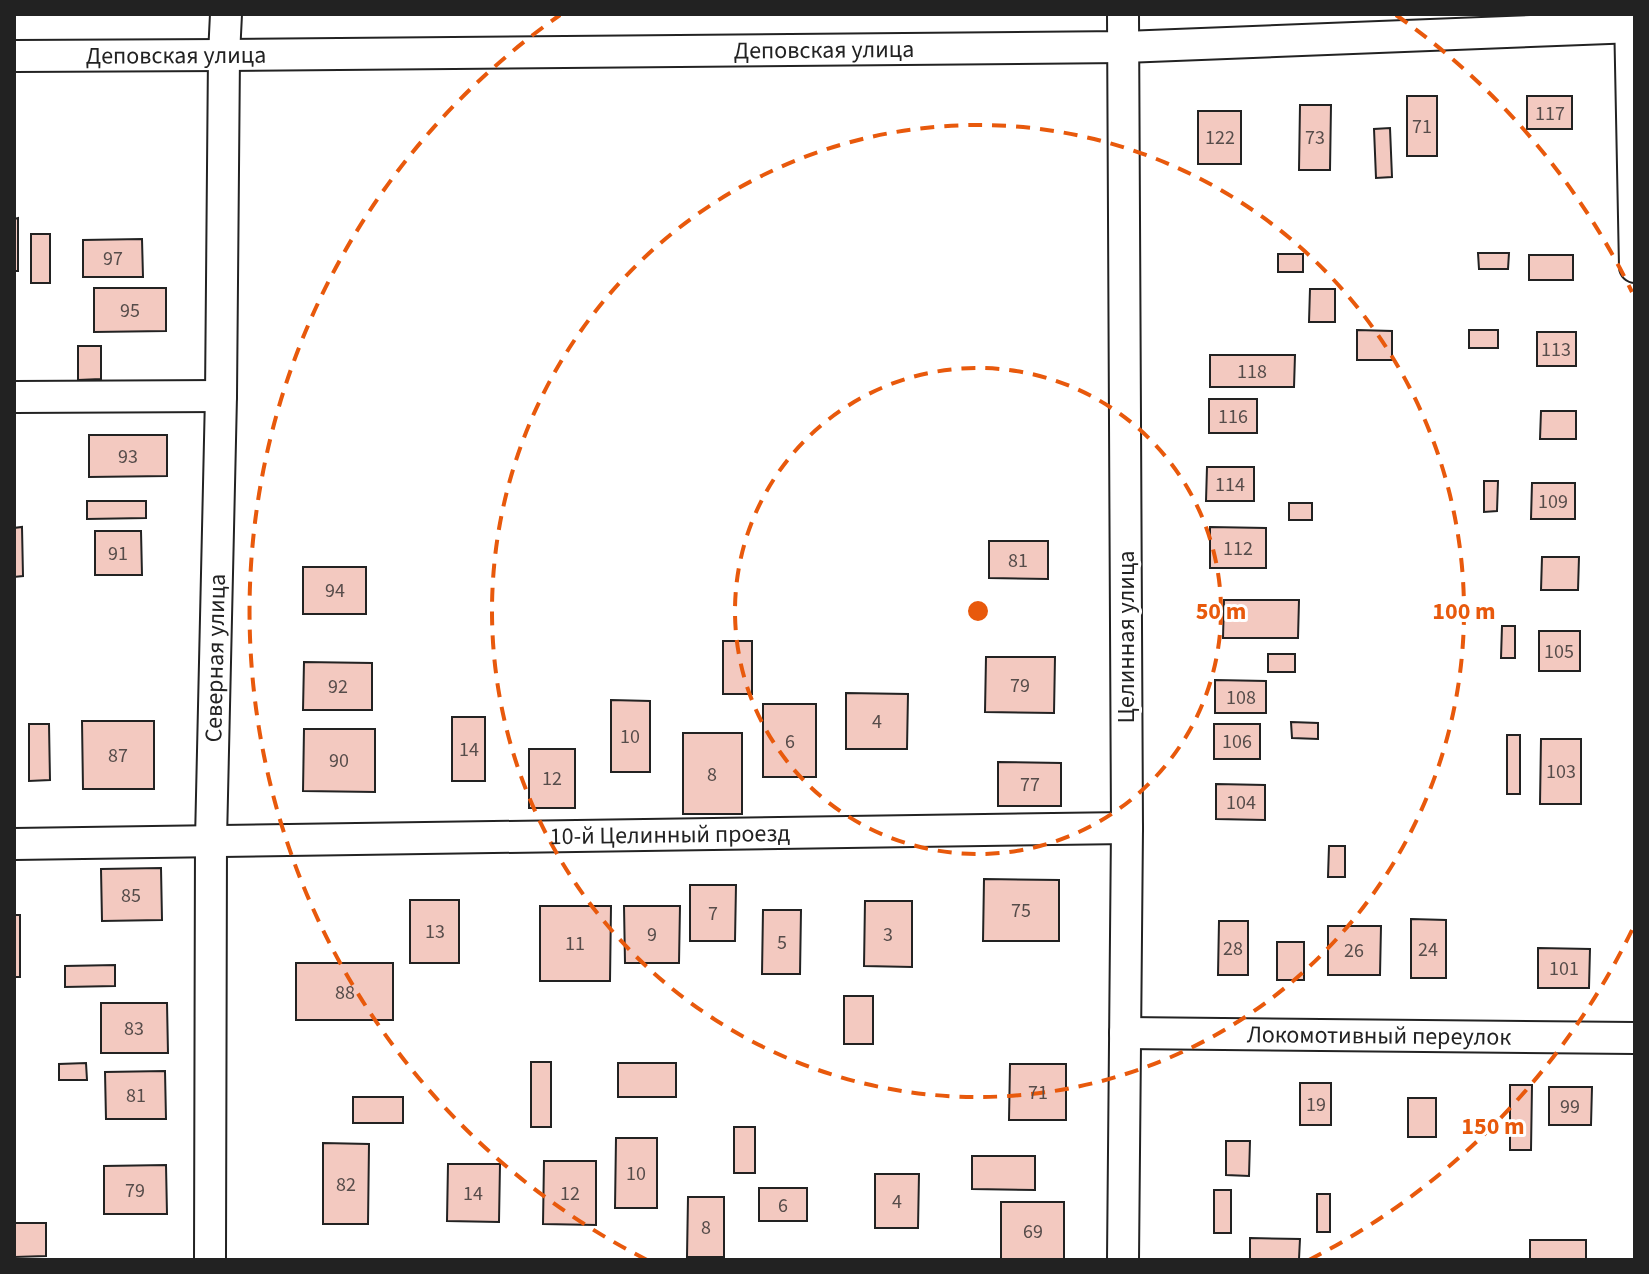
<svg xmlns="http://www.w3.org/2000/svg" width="1649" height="1274" font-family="'Source Sans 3',sans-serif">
<rect width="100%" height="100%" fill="#fff"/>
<!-- building -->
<path fill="#f3c9c0" stroke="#222" stroke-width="2" d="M1407 96H1437V156H1407Z
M1527 96H1572V129H1527Z
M1300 105H1331L1330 170H1299Z
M1198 111H1241V164H1198Z
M1390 128 1392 177 1376 178 1374 129Z
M18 218V271H14V219Z
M31 234H50V283H31Z
M142 239 143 277H83V240Z
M1478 253H1509L1508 269H1479Z
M1278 254H1303V272H1278Z
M1529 255H1573V280H1529Z
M94 288H166V331L94 332Z
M1310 289H1335V322H1309Z
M1357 330 1392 331V360H1357Z
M1469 330H1498V348H1469Z
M1537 332H1576V366H1537Z
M78 346H101V379L78 380Z
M1210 355H1295L1294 387H1210Z
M1209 399H1257V433H1209Z
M1541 411H1576V439H1540Z
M89 435H167V476L89 477Z
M1207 467H1254V501H1206Z
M1484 481H1498L1497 511 1484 512Z
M1532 483H1575V519H1531Z
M87 501H146V518L87 519Z
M1289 503H1312V520H1289Z
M22 527 23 576 14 577V528Z
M1210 527 1266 528V568H1210Z
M95 531H141L142 575H95Z
M989 541H1048V579L989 578Z
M1542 557H1579L1578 590H1541Z
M303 567H366V614H303Z
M1224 600H1299L1298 638H1223Z
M1502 626H1515V658H1501Z
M1539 631H1580V671H1539Z
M723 641H752V694H723Z
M1268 654H1295V672H1268Z
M986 657H1055L1054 713 985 712Z
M304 662 372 663V710H303Z
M1215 680 1266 681V713H1215Z
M846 693 908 694 907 749H846Z
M611 700 650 701V772H611Z
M763 704H816V777H763Z
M452 717H485V781H452Z
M82 721H154V789H83Z
M1291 722 1318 723V739L1292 738Z
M29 724H49L50 780 29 781Z
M1214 724H1260V759H1214Z
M304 729H375V792L303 791Z
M683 733H742V814H683Z
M1507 735H1520V794H1507Z
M1541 739H1581V804H1540Z
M529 749H575V808H529Z
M998 762 1061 763V806H998Z
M1216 784 1265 785V820L1216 819Z
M1329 846H1345V877H1328Z
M161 868 162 920 102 921 101 869Z
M984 879 1059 880V941H983Z
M690 885H736L735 941H690Z
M410 900H459V963H410Z
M865 901H912V967L864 966Z
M540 906H611L610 981H540Z
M624 906H680L679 963H625Z
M763 910H801L800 974H762Z
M14 915H20V977H14Z
M1411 919 1446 920V978H1411Z
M1219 921H1248V975H1218Z
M1328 926H1381L1380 975H1328Z
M1277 942H1304V980H1277Z
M1538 948 1590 949 1589 988H1538Z
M296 963H393V1020H296Z
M115 965V986L65 987V966Z
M844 996H873V1044H844Z
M101 1003H167L168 1053H101Z
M531 1062H551V1127H531Z
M86 1063 87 1080H59V1064Z
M618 1063H676V1097H618Z
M1010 1064H1066V1120H1009Z
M165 1071 166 1119H106L105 1072Z
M1300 1083H1331V1125H1300Z
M1510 1085H1532L1531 1150H1510Z
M1549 1087H1592L1591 1125H1549Z
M353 1097H403V1123H353Z
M1408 1098H1436V1137H1408Z
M734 1127H755V1173H734Z
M616 1138H657V1208H615Z
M1226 1141H1250L1249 1176 1226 1175Z
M323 1143 369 1144 368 1224H323Z
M972 1156H1035V1190L972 1189Z
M544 1161H596V1225L543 1224Z
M448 1164H500L499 1222 447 1221Z
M166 1165 167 1214H104V1166Z
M875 1174H919L918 1228H875Z
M759 1188H807V1221H759Z
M1214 1190H1231V1233H1214Z
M1317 1194H1330V1232H1317Z
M688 1197H724V1257H687Z
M1001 1202H1064V1260H1001Z
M15 1223H46V1256L15 1257Z
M1250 1238 1300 1239 1299 1259H1250Z
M1530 1240H1586V1260H1530Z"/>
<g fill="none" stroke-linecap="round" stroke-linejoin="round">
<!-- minor casing -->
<g stroke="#222" stroke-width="34">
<g id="minor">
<path d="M1630 14 1635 267"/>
<path id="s1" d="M14 56 224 55 1124 47 1635 27"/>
<path d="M14 397 221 396"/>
<path id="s2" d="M14 844 1127 828"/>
<path id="s3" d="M1125 1033 1635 1038"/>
<path id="s4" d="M210 1260 211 840 221 396 224 55 226 14"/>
<path d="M1123 1260 1127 828 1123 14"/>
</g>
</g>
<!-- minor -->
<use href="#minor" stroke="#fff" stroke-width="30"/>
</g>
<!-- distance rings -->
<g fill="none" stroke="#e8590c" stroke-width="4" stroke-dasharray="14 10">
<circle cx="978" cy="611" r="243"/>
<circle cx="978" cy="611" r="486"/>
<path d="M1632 930A728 728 0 0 1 1309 1260M647 1260A728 728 0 0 1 560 15M1396 15A728 728 0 0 1 1632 292"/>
</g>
<g text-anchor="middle" stroke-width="6" stroke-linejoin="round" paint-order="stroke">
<!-- number labels -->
<g font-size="20" fill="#564c4a">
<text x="1550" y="120">117</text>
<text x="1422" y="133">71</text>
<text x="1220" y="144">122</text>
<text x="1315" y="144">73</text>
<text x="113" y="265">97</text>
<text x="130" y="317">95</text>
<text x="1556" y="356">113</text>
<text x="1252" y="378">118</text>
<text x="1233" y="423">116</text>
<text x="128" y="463">93</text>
<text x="1230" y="491">114</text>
<text x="1553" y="508">109</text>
<text x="1238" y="555">112</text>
<text x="118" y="560">91</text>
<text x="1018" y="567">81</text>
<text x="335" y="597">94</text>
<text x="1559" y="658">105</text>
<text x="1020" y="692">79</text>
<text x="338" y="693">92</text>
<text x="1241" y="704">108</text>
<text x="877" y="728">4</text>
<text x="630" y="743">10</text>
<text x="790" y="748">6</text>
<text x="1237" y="748">106</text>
<text x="469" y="756">14</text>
<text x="118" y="762">87</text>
<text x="339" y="767">90</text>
<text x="1561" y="778">103</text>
<text x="712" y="781">8</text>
<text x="552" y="785">12</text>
<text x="1030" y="791">77</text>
<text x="1241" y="809">104</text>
<text x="131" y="902">85</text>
<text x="1021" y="917">75</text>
<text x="713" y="920">7</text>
<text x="435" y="938">13</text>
<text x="652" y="941">9</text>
<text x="888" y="941">3</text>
<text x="782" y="949">5</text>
<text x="575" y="950">11</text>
<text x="1233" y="955">28</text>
<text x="1428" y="956">24</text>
<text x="1354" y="957">26</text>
<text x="1564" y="975">101</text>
<text x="345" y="999">88</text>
<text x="134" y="1035">83</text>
<text x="1038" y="1099">71</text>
<text x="136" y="1102">81</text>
<text x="1316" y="1111">19</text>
<text x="1570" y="1113">99</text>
<text x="636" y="1180">10</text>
<text x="346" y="1191">82</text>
<text x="135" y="1197">79</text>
<text x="473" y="1200">14</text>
<text x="570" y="1200">12</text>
<text x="897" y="1208">4</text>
<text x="783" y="1212">6</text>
<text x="706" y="1234">8</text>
<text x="1033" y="1238">69</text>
</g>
<!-- street labels -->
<g font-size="24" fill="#222" stroke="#fff">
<text dy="8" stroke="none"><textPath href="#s1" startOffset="810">Деповская улица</textPath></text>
<text dy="8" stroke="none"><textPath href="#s1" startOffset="162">Деповская улица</textPath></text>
<text transform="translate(1126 637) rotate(-90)" y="8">Целинная улица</text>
<text dy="8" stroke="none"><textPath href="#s4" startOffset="602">Северная улица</textPath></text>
<text dy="8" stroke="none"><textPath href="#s2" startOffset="656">10-й Целинный проезд</textPath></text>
<text dy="8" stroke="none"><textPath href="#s3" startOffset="254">Локомотивный переулок</textPath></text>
</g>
</g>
<circle cx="978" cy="611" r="12" fill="#e8590c" stroke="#fff" stroke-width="4"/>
<g font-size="24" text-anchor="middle" font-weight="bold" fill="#e8590c" stroke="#fff" stroke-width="6" stroke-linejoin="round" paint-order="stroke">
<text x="1221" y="619">50 m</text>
<text x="1464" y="619">100 m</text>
<text x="1493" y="1134">150 m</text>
</g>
<!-- border -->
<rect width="1649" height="1274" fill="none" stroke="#222222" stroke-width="32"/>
</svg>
